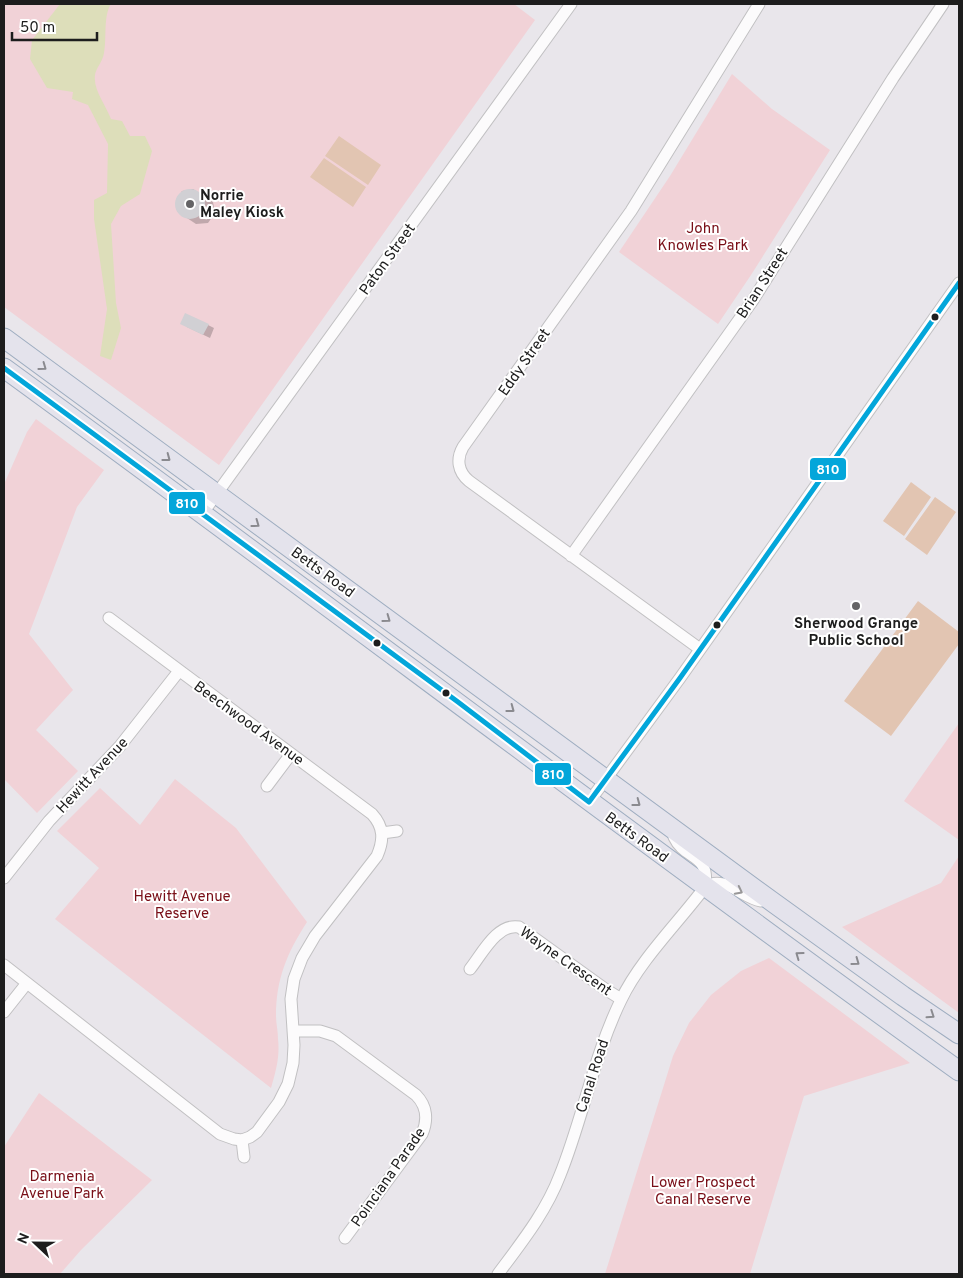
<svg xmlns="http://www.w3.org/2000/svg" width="963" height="1278" font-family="Overpass,sans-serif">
<rect width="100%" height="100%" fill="#e9e6eb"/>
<!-- park -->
<path fill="#f1d2d7" d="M4 4H514L535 20 219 465 4 307Z
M732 74 772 109 830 150 751 275 718 324 619 252 670 176Z
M36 419 104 470 77 507 29 634 73 690 36 730 78 771 37 813 4 779V522L5 482 27 432Z
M959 723V840L904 801Z
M175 779 236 828 307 922C287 953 276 979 276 1016 276 1023 278 1031 278 1039 280 1056 276 1071 271 1088L55 919 99 868 57 831 100 788 140 825Z
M959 856V1013L842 927 941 883Z
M769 958 910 1063 804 1096 750 1274H605L673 1056 689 1023 711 995 741 971Z
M39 1093 152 1180 81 1250 60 1274H4V1147Z"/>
<!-- pitch -->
<path fill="#e2c5b2" d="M339 136 381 165 368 185 325 156Z
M324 158 366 187 353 207 310 177Z
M911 482 931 497 904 536 883 521Z
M935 497 956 512 927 555 905 539Z
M918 601 959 632V644L891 736 844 701Z"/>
<!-- water -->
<path fill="#dddeba" d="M60 4H111C103 16 107 39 104 53 103 61 96 68 95 75 93 90 106 105 111 119L122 121 130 136H145L152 151 140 194 121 206 111 224 116 303 121 328 111 360 100 356 107 309 94 219V200L107 193 108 144 88 105 72 99 73 92 47 88 30 59 32 40Z"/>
<!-- shadow -->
<path fill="#0003" d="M193 189 213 202 215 213 208 223 196 224 178 212 176 201 182 191Z
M208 325 214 328 210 338 187 327Z"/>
<!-- building -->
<path fill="#d1d0d4" d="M175 204a15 15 0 1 1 30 0a15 15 0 1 1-30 0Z
M185 313 209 324 203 335 180 324Z"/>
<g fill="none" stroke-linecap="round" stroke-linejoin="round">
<!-- minor casing -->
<g stroke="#c1c0c2" stroke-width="13">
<path id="minor" d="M202 514 571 4
M571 556 753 300 893 78 943 4
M700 649 469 481C458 472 456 459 463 447L631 211 759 4
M267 786 291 754
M589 802 680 678 959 283
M382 833 397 831
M674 837C685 861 710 852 705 887
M4 878 49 821 120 746 179 671
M4 965 220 1134 234 1139 242 1140 250 1137 257 1132 279 1102 288 1084 293 1063 294 1045 291 999 294 979 302 958 315 936 377 856C384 840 384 827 372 814L109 618
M470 969C482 954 497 923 519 927L605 989 621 999
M4 1012 27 983
M293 1031H320L336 1036 416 1095C427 1106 428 1120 422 1134L345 1238
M242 1140 244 1157
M498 1274C521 1243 546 1212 560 1175 583 1118 594 1055 621 1000 640 960 678 923 705 887 724 874 742 898 761 901"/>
</g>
<!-- trunk casing -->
<g stroke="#9eadc0" stroke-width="21">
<path id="trunk" d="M4 338 774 903 903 996 959 1034
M4 368C324 601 638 841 959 1071"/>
</g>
<!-- minor -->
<use href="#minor" stroke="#fcfbfc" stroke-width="11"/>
<!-- trunk -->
<use href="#trunk" stroke="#e4e3ec" stroke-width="19"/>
<!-- bus-1 casing -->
<g stroke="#fff" stroke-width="9">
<path id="bus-1" d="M4 368 458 702 589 802 680 678 959 283"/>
</g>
<!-- bus-1 -->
<use href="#bus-1" stroke="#03a6da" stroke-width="5"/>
</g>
<!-- one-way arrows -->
<defs><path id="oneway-chevron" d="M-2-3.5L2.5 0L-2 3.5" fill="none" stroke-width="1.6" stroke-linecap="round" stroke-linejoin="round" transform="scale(1.25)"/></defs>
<g stroke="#8a8a8f">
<use href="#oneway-chevron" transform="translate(43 367) rotate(36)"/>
<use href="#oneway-chevron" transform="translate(167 458) rotate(37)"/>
<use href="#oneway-chevron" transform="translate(256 524) rotate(36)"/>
<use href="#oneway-chevron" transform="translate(387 619) rotate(36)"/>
<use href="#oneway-chevron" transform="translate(511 709) rotate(37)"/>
<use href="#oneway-chevron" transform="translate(637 803) rotate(37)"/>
<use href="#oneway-chevron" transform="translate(799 955) rotate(-144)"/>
<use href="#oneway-chevron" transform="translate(856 962) rotate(36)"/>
<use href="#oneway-chevron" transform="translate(931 1015) rotate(34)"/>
</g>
<use stroke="#989798" href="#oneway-chevron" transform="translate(739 891) rotate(27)"/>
<!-- markers -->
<g fill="#646365" stroke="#fff" stroke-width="2">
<circle cx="190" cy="204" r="5"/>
<circle cx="856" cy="606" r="5"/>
</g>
<g fill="#1d1d1d" stroke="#fff" stroke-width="2">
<circle cx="935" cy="317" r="4.5"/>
<circle cx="717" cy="625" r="4.5"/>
<circle cx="377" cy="643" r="4.5"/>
<circle cx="446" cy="693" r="4.5"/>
</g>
<g text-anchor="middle" stroke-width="4" stroke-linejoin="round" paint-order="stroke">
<!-- poi labels -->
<g font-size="15" font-weight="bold" fill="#1d1d1d" stroke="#fff" text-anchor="start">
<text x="200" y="200">Norrie<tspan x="200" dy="17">Maley Kiosk</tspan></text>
<text x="856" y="628" text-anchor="middle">Sherwood Grange<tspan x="856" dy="17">Public School</tspan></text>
</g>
<!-- park labels -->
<g font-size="15" fill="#790e17" stroke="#fff">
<text x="703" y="233">John<tspan x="703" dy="17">Knowles Park</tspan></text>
<text x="182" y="901">Hewitt Avenue<tspan x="182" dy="17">Reserve</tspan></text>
<text x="62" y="1181">Darmenia<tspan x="62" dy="17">Avenue Park</tspan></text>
<text x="703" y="1187">Lower Prospect<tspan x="703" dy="17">Canal Reserve</tspan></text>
</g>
<!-- street labels -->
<g font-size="15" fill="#1d1d1d" stroke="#fff">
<text transform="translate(387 259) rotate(-54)" y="5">Paton Street</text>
<text transform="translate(762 283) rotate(-57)" y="5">Brian Street</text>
<text transform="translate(524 362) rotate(-55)" y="5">Eddy Street</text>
<text transform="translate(323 572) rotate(36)" y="5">Betts Road</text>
<text transform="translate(249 723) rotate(36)" y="5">Beechwood Avenue</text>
<text transform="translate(92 775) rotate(-47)" y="5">Hewitt Avenue</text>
<text transform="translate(637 837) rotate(36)" y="5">Betts Road</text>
<text transform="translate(566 961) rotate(35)" y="5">Wayne Crescent</text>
<text transform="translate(592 1076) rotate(-72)" y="5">Canal Road</text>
<text transform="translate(388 1177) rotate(-55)" y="5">Poinciana Parade</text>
</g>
</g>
<g stroke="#fff" stroke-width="2">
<rect x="809" y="457" width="38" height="24" rx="5" fill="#03a6da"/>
<rect x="168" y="491" width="38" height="24" rx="5" fill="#03a6da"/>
<rect x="534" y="762" width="38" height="24" rx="5" fill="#03a6da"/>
</g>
<g font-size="14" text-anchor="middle" font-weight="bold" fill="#fff">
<text x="828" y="474">810</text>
<text x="187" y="508">810</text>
<text x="553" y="779">810</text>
</g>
<!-- border -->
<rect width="963" height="1278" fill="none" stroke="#1d1d1d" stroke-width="10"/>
<!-- north arrow -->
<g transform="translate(35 1243) rotate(292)" stroke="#ffffff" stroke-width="4" paint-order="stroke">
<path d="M0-4L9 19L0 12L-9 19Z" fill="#1d1d1d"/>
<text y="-8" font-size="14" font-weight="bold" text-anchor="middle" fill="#1d1d1d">N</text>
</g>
<!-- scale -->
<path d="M12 32v8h85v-8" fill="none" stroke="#1d1d1d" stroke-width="2.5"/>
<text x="20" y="32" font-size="15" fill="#1d1d1d" stroke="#ffffff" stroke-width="4" paint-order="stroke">50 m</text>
</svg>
